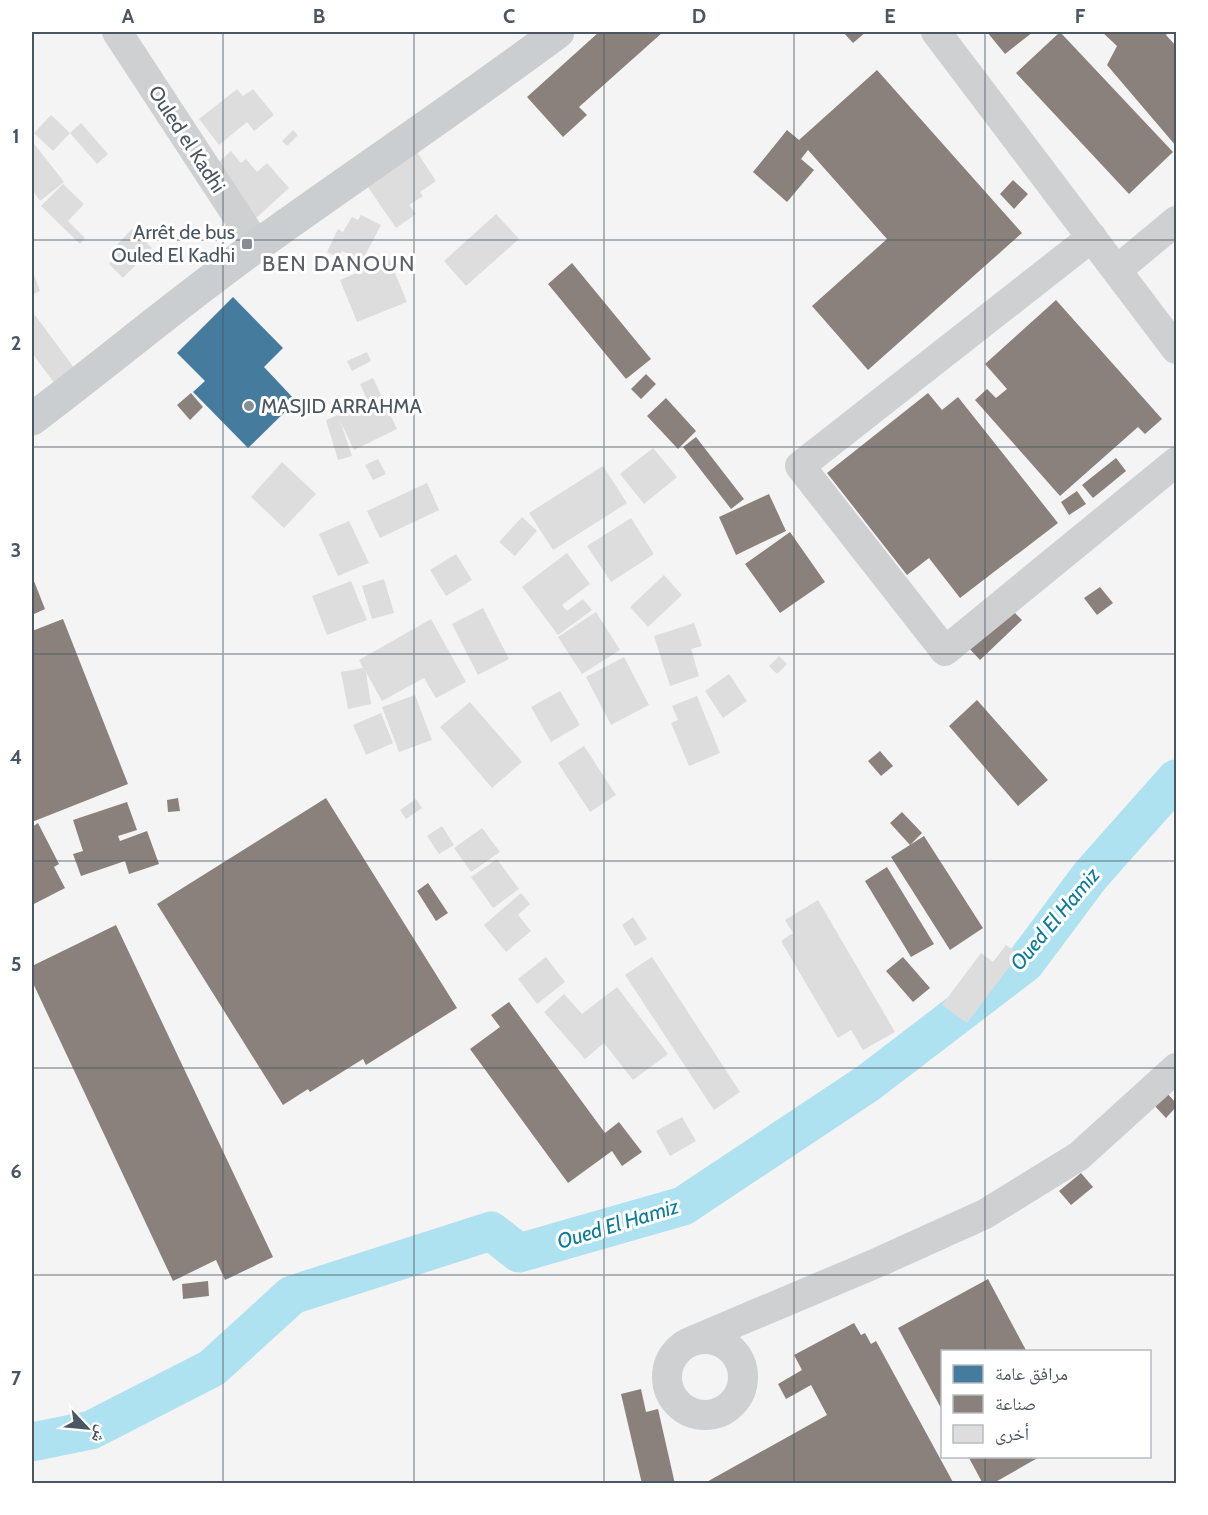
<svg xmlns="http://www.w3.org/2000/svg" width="1208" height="1515" font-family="Cabin,'Noto Naskh Arabic',sans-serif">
<rect width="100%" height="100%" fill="#f4f4f4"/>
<!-- public -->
<path fill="#457b9d" d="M233 297 283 348 264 367 296 401 248 448 193 392 205 381 177 353Z"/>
<!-- industry -->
<path fill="#8a817c" d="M599 32H663L579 107 587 115 563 137 527 97Z
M843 32H866L853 43Z
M987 32H1033L1005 54Z
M1060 32 1173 152 1129 194 1016 73Z
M1102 32H1168L1166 35 1176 46V146L1107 65 1117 46Z
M877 70 1022 233 868 370 812 306 887 239 808 150 801 159 814 170 787 202 753 172 787 130 799 140Z
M1013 180 1028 194 1014 209 1000 194Z
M572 263 651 359 626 379 548 284Z
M1056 300 1162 419 1145 434 1138 427 1060 496 975 400 987 389 996 398 1007 389 985 364Z
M646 374 656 384 641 399 631 389Z
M191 393 203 407 190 420 177 405Z
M928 393 942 410 958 397 1058 523 960 598 929 558 907 575 827 473Z
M666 398 696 431 678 449 647 416Z
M696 437 744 499 731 509 683 447Z
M1116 458 1126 471 1093 498 1082 485Z
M1077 491 1086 504 1069 515 1061 502Z
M769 494 786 531 736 555 719 517Z
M790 532 825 582 780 613 745 564Z
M32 576 45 609 32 615Z
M1100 587 1113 603 1097 615 1084 598Z
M1007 605 1022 620 980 660 966 645Z
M63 619 128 784 32 822V631Z
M977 700 1048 780 1018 806 949 726Z
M880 751 893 766 881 776 868 761Z
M178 798 180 811 168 812 167 800Z
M326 798 457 1008 366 1065 363 1059 310 1092 308 1089 283 1105 157 904Z
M127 802 137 830 118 836 120 841 147 831 159 864 129 874 125 861 81 876 73 854 83 851 73 820Z
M902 812 922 833 910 845 890 823Z
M38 823 59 864 54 867 65 888 32 905V827Z
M924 836 983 928 950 950 891 857Z
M887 867 934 944 911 957 865 881Z
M428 883 448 913 436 921 417 891Z
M116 925 273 1257 225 1280 216 1260 173 1281 32 981V966Z
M903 957 930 988 913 1002 886 971Z
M509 1002 605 1133 619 1122 642 1152 622 1166 612 1151 568 1183 470 1049 500 1027 491 1015Z
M1166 1092 1176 1103V1107L1166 1118 1153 1104Z
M1081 1173 1093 1187 1071 1205 1059 1191Z
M988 1279 1027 1352H942V1410L898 1328Z
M208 1281 209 1296 183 1299 182 1284Z
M854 1323 861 1335 865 1333 871 1344 876 1341 954 1484H703L827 1415 811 1385 786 1399 778 1384 802 1370 794 1355Z
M641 1389 646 1412 658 1409 675 1484H642L621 1394Z
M968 1456H1041L992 1484H983Z"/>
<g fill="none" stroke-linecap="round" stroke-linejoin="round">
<!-- river -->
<path stroke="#aee2f0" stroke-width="39" d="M32 1442 91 1430 212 1368 292 1295 491 1231 519 1253 683 1206 868 1083 1025 963 1090 876 1176 779"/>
</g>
<!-- building -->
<path fill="#ddddde" d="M237 89 243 96 253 89 274 115 254 131 247 122 219 145 199 119Z
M51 115 70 133 81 123 108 154 97 164 70 133 53 151 34 133Z
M293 130 298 135 287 146 282 141Z
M32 141 64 182 40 201 32 190Z
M231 151 241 163 246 159 257 172 267 163 289 188 255 219 211 169Z
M417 152 436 181 420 192 423 196 409 205 416 214 396 228 366 184Z
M63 184 84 204 68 221 85 238 80 244 41 206Z
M496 214 519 239 466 286 444 261Z
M361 215 381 225 362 261 342 251 339 258 327 252 338 229 343 232 352 217 358 220Z
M132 229 152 248 123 278 109 264 115 257 110 252Z
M389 259 407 302 357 322 340 280Z
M32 269 40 291 32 295Z
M32 311 75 369 55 384 32 353Z
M367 352 371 361 352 371 347 361Z
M373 378 397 429 354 450 340 421 352 456 338 460 326 420 368 402 360 384Z
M653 448 677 477 644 504 620 474Z
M378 459 386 474 373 480 365 465Z
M282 462 316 494 284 528 251 497Z
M603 466 627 503 553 550 529 513Z
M427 483 439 510 380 538 367 511Z
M522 517 537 531 515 556 499 542Z
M631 518 654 554 611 582 587 546Z
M349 521 369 563 338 576 319 534Z
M567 553 590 584 562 605 567 611 583 599 592 610 558 635 522 587Z
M456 554 472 580 446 596 430 570Z
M664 575 682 595 648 627 630 607Z
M384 579 394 613 372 619 362 586Z
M351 581 367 620 327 635 312 596Z
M483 608 509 659 478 675 452 624Z
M596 612 620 650 582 674 558 637Z
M431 619 466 682 436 698 424 678 382 701 366 672 371 704 348 709 341 672 363 668 359 660Z
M694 623 702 646 691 649 699 676 670 686 654 636Z
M779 656 787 664 777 674 769 666Z
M624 657 649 705 611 725 586 677Z
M729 674 747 701 723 718 705 691Z
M560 691 580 725 551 742 531 707Z
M415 695 432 740 399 752 382 707Z
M697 696 720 753 689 766 671 723 678 720 672 706Z
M470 702 522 762 492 788 440 727Z
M381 713 393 743 366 755 353 725Z
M584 746 616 795 590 812 558 763Z
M416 799 422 808 406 819 400 810Z
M442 826 454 845 439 854 427 836Z
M482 828 500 852 471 872 454 848Z
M497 859 519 889 493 908 471 877Z
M521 893 530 904 518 915 531 931 506 952 484 925Z
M818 900 895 1032 863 1050 851 1030 838 1038 781 941 793 933 785 920Z
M633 917 647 939 635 946 622 925Z
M1006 945 1019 954 967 1023 942 1005 981 953 993 962Z
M546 957 565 982 537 1004 518 979Z
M652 957 740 1092 714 1110 625 975Z
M617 987 668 1054 633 1080 604 1043 585 1059 544 1012 564 994 582 1014Z
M682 1117 696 1141 670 1156 656 1131Z"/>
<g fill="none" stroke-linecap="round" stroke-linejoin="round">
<!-- minor -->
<path stroke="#ced0d2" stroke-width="30" d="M117 32 257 246
M936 32 1176 349
M1092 237 800 466 945 651 1176 462
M1117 270 1176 221
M667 1377a38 38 0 1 1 76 0a38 38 0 1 1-76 0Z
M692 1341 879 1262 985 1214 1079 1156 1176 1068"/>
<!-- major -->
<path stroke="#caced1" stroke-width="33" d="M32 419C108 362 181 300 258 245 358 173 460 105 558 32"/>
</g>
<!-- grid -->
<path fill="none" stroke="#4a5661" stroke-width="1.5" stroke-opacity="0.55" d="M223 32V1484M414 32V1484M604 32V1484M794 32V1484M985 32V1352M32 240H1176M32 447H1176M32 654H1176M32 861H1176M32 1068H1176M32 1275H1176M985 1456V1484"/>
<!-- markers -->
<g fill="#868d94" stroke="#fff" stroke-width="2">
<rect x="241" y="238" width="12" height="12" rx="3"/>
<circle cx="249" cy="406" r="6"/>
</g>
<g text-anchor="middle" stroke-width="6" stroke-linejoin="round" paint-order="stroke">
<!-- street labels -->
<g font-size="20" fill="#4a5661" stroke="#fff">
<text transform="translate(187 139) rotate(57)" y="7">Ouled el Kadhi</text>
</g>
<!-- poi labels -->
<g font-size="20" fill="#4a5661" stroke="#fff" text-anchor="end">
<text x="235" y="239">Arrêt de bus<tspan x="235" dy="23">Ouled El Kadhi</tspan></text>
<text x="261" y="413" text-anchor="start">MASJID ARRAHMA</text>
</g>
<!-- water labels -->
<g font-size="21" font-style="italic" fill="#0c7c9b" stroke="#fff">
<text transform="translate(1055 919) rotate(-50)" y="7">Oued El Hamiz</text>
<text transform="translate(618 1224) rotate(-17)" y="7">Oued El Hamiz</text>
</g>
<!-- quarter labels -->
<g font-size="22" letter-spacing="1.5" fill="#5f6368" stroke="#fff">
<text x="339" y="271">BEN DANOUN</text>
</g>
</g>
<!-- border -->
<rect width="1208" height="1515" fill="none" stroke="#ffffff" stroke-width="66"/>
<!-- legend -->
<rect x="941" y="1350" width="210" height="108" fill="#ffffff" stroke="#b7bbc0" stroke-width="1.5"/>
<rect x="953" y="1365" width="30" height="18" fill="#457b9d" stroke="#b7bbc0" stroke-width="1.5"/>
<text x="995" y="1380" font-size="18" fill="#4a5661">مرافق عامة</text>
<rect x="953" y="1395" width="30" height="18" fill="#8a817c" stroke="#b7bbc0" stroke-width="1.5"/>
<text x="995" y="1410" font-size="18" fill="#4a5661">صناعة</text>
<rect x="953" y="1425" width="30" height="18" fill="#ddddde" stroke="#b7bbc0" stroke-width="1.5"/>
<text x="995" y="1440" font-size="18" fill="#4a5661">أخرى</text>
<!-- north arrow -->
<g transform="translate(87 1428) rotate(116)" stroke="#ffffff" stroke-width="4.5" paint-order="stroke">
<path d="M0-4.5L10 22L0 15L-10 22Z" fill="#4a5661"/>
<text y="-9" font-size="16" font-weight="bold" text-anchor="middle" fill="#4a5661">ش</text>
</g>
<rect x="33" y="33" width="1142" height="1449" fill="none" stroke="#4a5661" stroke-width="2"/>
<g font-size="20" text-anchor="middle" font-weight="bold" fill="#4a5661">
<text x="128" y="23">A</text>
<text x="319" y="23">B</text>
<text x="509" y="23">C</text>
<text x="699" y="23">D</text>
<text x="890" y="23">E</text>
<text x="1080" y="23">F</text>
<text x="16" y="143">1</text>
<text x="16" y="350">2</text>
<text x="16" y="557">3</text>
<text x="16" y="764">4</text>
<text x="16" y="971">5</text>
<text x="16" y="1178">6</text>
<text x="16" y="1385">7</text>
</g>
</svg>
